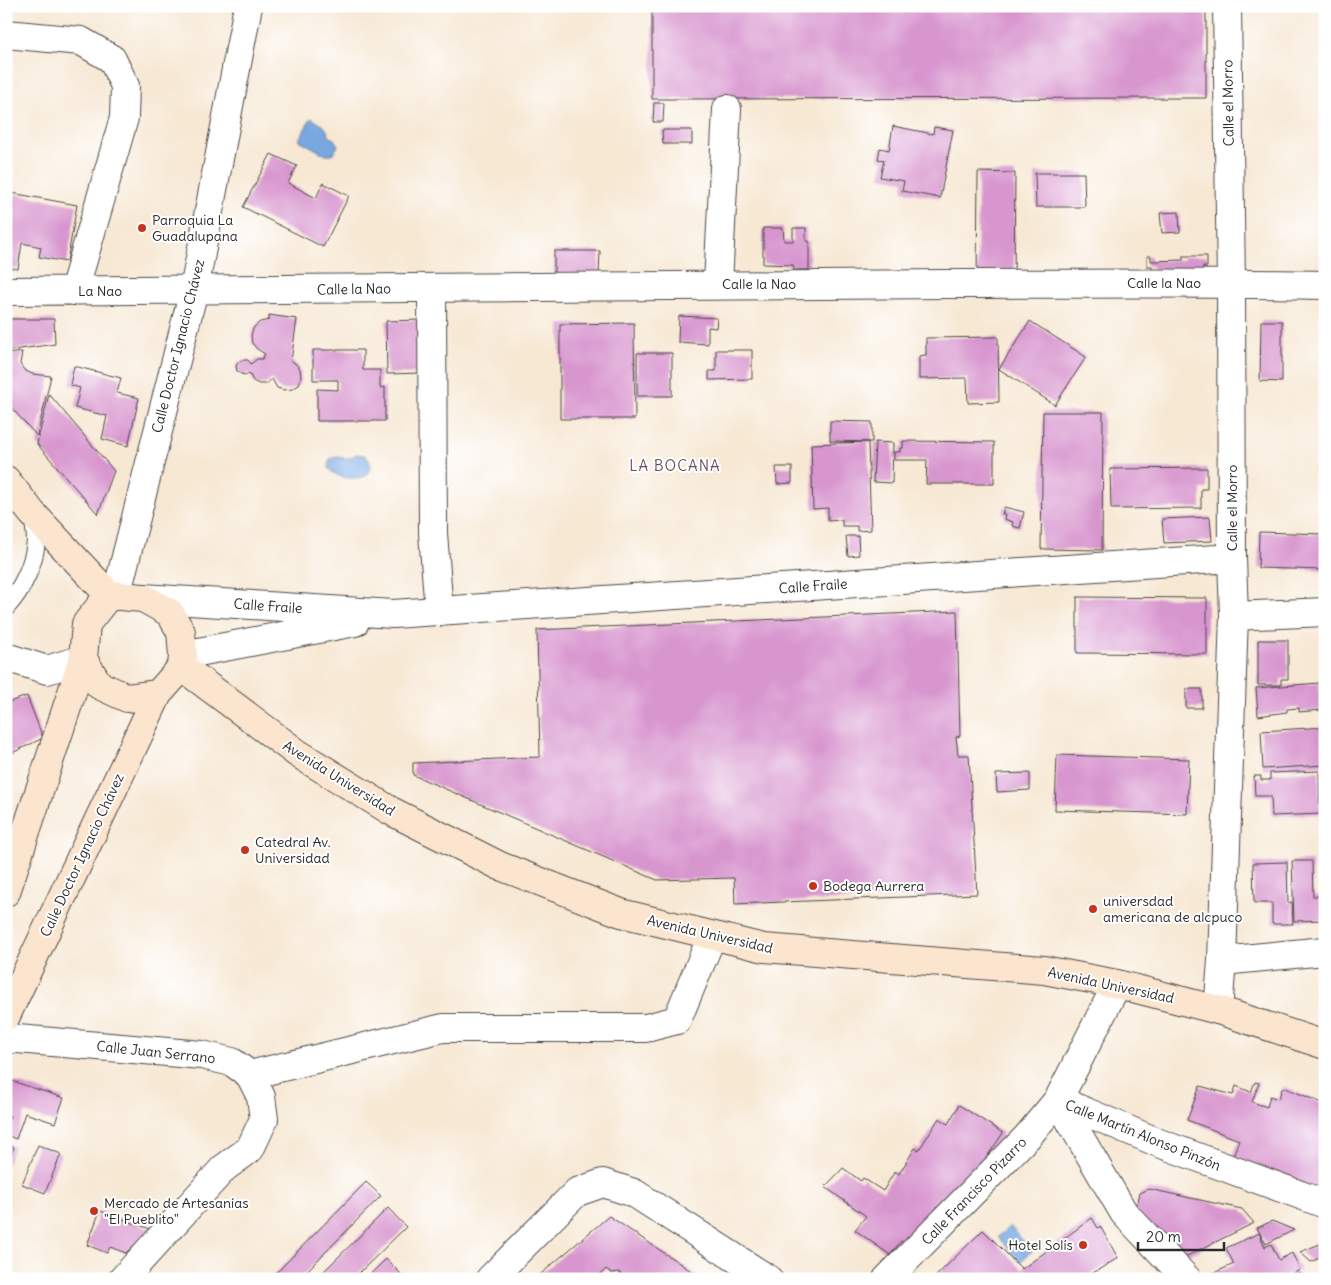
<svg xmlns="http://www.w3.org/2000/svg" width="1331" height="1285" font-family="Delius,sans-serif">
<rect width="100%" height="100%" fill="#fff"/>
<filter id="ink" filterUnits="userSpaceOnUse"><feTurbulence type="fractalNoise" baseFrequency=".02" numOctaves="2"/><feDisplacementMap in="SourceGraphic" scale="10" xChannelSelector="R" yChannelSelector="G"/><feConvolveMatrix kernelMatrix="1 2 1 2 8 2 1 2 1" color-interpolation-filters="sRGB"/></filter>
<filter id="wash" filterUnits="userSpaceOnUse"><feTurbulence type="fractalNoise" baseFrequency=".0096" numOctaves="4" result="noise"/><feDisplacementMap in="SourceGraphic" scale="20" xChannelSelector="R" yChannelSelector="G"/><feGaussianBlur stdDeviation="1.12" result="paint"/><feColorMatrix in="noise" values="0 0 0 0 0 0 0 0 0 0 0 0 0 0 0 0 0 1.4 0 .05"/><feComposite in="paint" operator="in"/></filter>
<g filter="url(#wash)">
<rect width="100%" height="100%" fill="#f7e8d4"/>
<!-- water -->
<path fill="#77a8e2" stroke="#516a86" d="M311 118 325 127 330 137 334 139 336 142 338 146 332 155H326L299 140Z
M356 454 365 455 369 460 371 466 366 476C353 480 338 479 329 469V460C336 456 338 457 345 458 349 459 353 456 356 454Z
M1010 1226 1032 1251 1020 1262 998 1237Z"/>
<g id="blocks">
<!-- building -->
<path fill="#d896cf" d="M652 6H1206V98L652 99Z
M654 103H664L663 122H653Z
M893 126 933 134 934 127 953 130 940 198 902 191 904 181 880 177 884 160 878 159 880 148 889 150Z
M662 130H692V144H663Z
M271 154 297 166 288 183 316 198 323 183 349 196 323 247 243 207Z
M978 172 1015 173 1014 282 977 281Z
M1035 173H1084L1085 207H1036Z
M6 192 77 205 67 262 39 257 41 247 22 243 18 269 6 267Z
M1179 212 1180 232 1162 233 1160 213Z
M763 228H783L784 241H793V228H806V241H809V270H794L793 265 763 264Z
M554 251H600L599 274H554Z
M1147 256H1151V261L1183 260V256H1207V267H1203V269H1207V273L1149 270H1152V266H1147Z
M269 315 297 319 291 361 295 363 300 369 301 377 299 385 292 389 284 390 277 388 272 379 266 384H259L253 381 249 373 246 375 241 374 237 371 236 366 238 362 243 360H248L251 364 257 359H262L265 354 257 349 252 343 251 335 254 327 260 322 269 320Z
M679 316 717 318 716 328 708 327V344L678 342Z
M6 319H54L55 344 6 351Z
M421 320 422 373 387 374 386 321Z
M1030 321 1086 357 1055 405 999 369Z
M1261 321H1282V382L1260 381Z
M634 323 635 419H560V324Z
M998 337 999 402 968 403 967 378 919 379V356L926 355V338Z
M313 350H363V370H380V388L385 387V421H317V389L338 390V380H313Z
M716 350H752V379L709 380V371H716Z
M22 352 20 364 24 370 32 374 51 376 37 436 6 402V354Z
M637 353H672V396H637Z
M74 366 121 378 117 393 139 398 128 446 102 439 107 416 75 408 80 388 70 385Z
M49 394 114 471 98 514 37 444Z
M1043 412H1103L1102 550 1041 549Z
M830 421 872 422V442L830 441Z
M903 441 994 442V484H926L927 460H894V452H900V448H903Z
M868 442 871 530 857 531V526H842V520L828 521V508L813 509 811 444Z
M875 442 893 443 892 483 873 482Z
M776 467H792V483L777 484Z
M1207 468V489H1201V508L1111 509 1110 469Z
M1004 507 1024 512 1020 528 1012 526 1013 522 1004 519 1005 514H1002Z
M1210 517 1212 541 1164 543 1162 519Z
M1259 532 1325 534V570L1258 568Z
M846 536H858L859 555 848 556Z
M1077 597 1207 598V654L1077 653Z
M957 611 960 736 956 737 958 755H969L977 894 735 904 734 878 657 880 413 775V763L540 757 537 630Z
M1258 640H1288V679H1281V685H1258Z
M1319 683 1321 710 1299 712V708L1287 709V712L1258 716 1256 688Z
M1186 689H1202V708H1186Z
M27 696 43 738 6 756V703Z
M1325 727V765L1263 769 1261 731Z
M1057 755 1189 759 1187 814 1055 810Z
M1319 771 1320 814 1272 816 1271 796H1255L1254 776H1261V780H1270V773Z
M1030 773V790L997 792 996 774Z
M1292 861H1312L1313 896H1325V920L1294 921Z
M1287 862 1288 903 1292 902 1293 924H1272V903H1254L1253 863Z
M6 1079 64 1098 55 1123 25 1113 16 1139 6 1135V1127L10 1116 6 1115Z
M1255 1082 1259 1083 1252 1102 1267 1107 1270 1096 1278 1099 1283 1087 1325 1104V1199L1231 1162 1239 1140 1187 1120 1200 1086 1233 1095 1236 1086 1251 1092Z
M959 1105 1003 1133 968 1185 909 1246 901 1241 890 1255 855 1230 866 1216 825 1187 843 1168 861 1181 863 1178 883 1191 895 1171 899 1174 915 1148 919 1150 939 1118 948 1124Z
M6 1144 14 1147 6 1167Z
M38 1145 61 1154 45 1193 22 1184Z
M366 1182 381 1196 299 1279H270Z
M1149 1189 1242 1209 1254 1223 1183 1258 1135 1212 1140 1193Z
M388 1208 406 1227 353 1279H316Z
M100 1211 150 1229 126 1253 110 1247 107 1253 87 1245Z
M609 1216 703 1279H624L619 1272 612 1273 606 1269 595 1279H535Z
M1092 1218 1098 1228 1100 1226 1118 1258 1083 1279H933L983 1230 1022 1269Z
M1272 1221 1294 1230 1266 1244 1257 1228Z
M1259 1233 1265 1247 1271 1244 1279 1260 1292 1253 1300 1270 1282 1279H1208L1207 1276 1234 1264 1226 1248Z
M1325 1242V1255L1311 1262 1300 1252Z
M386 1259 404 1277 402 1279H365Z
M1299 1273 1304 1279H1288Z"/>
</g>
</g>
<g filter="url(#ink)">
<use href="#blocks" fill-opacity="0" stroke="#4a4744" stroke-width="1"/>
<g fill="none" stroke-linecap="round" stroke-linejoin="round">
<!-- lane casing -->
<g stroke="#4a4744" stroke-width="20">
<path id="lane" d="M6 607C22 590 34 564 36 541 36 532 34 522 32 514"/>
</g>
<!-- street casing -->
<g stroke="#4a4744" stroke-width="30">
<path id="street" d="M6 34 81 41 112 59 125 86 124 118 74 291
M718 284 727 109
M432 288 433 533 439 612
M6 291C320 290 633 285 947 284 1073 284 1199 282 1325 285
M116 596 194 290 248 6
M143 598 393 614 1232 558
M1234 616 1325 612
M183 655 355 622
M6 657 47 670 83 659
M1222 961 1325 951
M1218 1010 1222 961 1234 616 1232 558 1231 283 1227 6
M6 1038 202 1055 232 1062 250 1075 261 1097 264 1119 250 1149 224 1168 123 1279
M250 1075 443 1028H646L677 1020 712 936
M1058 1100 1159 1143 1325 1204
M1058 1100 1124 1213 1187 1279
M490 1279 577 1192 603 1183 634 1193 768 1279
M887 1279 1027 1137 1058 1100 1117 984"/>
</g>
<!-- secondary casing -->
<g stroke="#4a4744" stroke-width="30">
<path id="secondary" d="M6 480 32 513 109 595 143 598 170 613 181 632 183 655 182 667 158 694 127 698 99 685 83 659 86 624 109 595
M182 667 297 753 391 811 500 866 621 913 764 948 1044 970 1117 984 1218 1010 1325 1045
M6 892 83 659
M6 1016 158 694"/>
</g>
<!-- lane -->
<use href="#lane" stroke="#fff" stroke-width="18"/>
<!-- street -->
<use href="#street" stroke="#fff" stroke-width="28"/>
<!-- secondary -->
<use href="#secondary" stroke="#fbe5cf" stroke-width="28"/>
</g>
</g>
<!-- markers -->
<g fill="#c8321e" stroke="#fff" stroke-width="2">
<circle cx="142" cy="228" r="5"/>
<circle cx="245" cy="850" r="5"/>
<circle cx="813" cy="886" r="5"/>
<circle cx="1093" cy="909" r="5"/>
<circle cx="94" cy="1211" r="5"/>
<circle cx="1083" cy="1245" r="5"/>
</g>
<g text-anchor="middle" stroke-width="4" stroke-linejoin="round" paint-order="stroke">
<!-- street labels -->
<g font-size="14" fill="#2b2b2b" stroke="#fff">
<text transform="translate(1228 103) rotate(-91)" y="5">Calle el Morro</text>
<text x="1164" y="288">Calle la Nao</text>
<text x="759" y="289">Calle la Nao</text>
<text transform="translate(354 289) rotate(-1)" y="5">Calle la Nao</text>
<text x="100" y="296">La Nao</text>
<text transform="translate(178 346) rotate(-76)" y="5">Calle Doctor Ignacio Chávez</text>
<text transform="translate(1232 508) rotate(-90)" y="5">Calle el Morro</text>
<text transform="translate(813 586) rotate(-4)" y="5">Calle Fraile</text>
<text transform="translate(268 606) rotate(4)" y="5">Calle Fraile</text>
<text transform="translate(339 778) rotate(32)" y="5">Avenida Universidad</text>
<text transform="translate(82 855) rotate(-65)" y="5">Calle Doctor Ignacio Chávez</text>
<text transform="translate(710 934) rotate(13)" y="5">Avenida Universidad</text>
<text transform="translate(1111 985) rotate(12)" y="5">Avenida Universidad</text>
<text transform="translate(156 1052) rotate(6)" y="5">Calle Juan Serrano</text>
<text transform="translate(1143 1135) rotate(22)" y="5">Calle Martín Alonso Pinzón</text>
<text transform="translate(974 1191) rotate(-46)" y="5">Calle Francisco Pizarro</text>
</g>
<!-- poi labels -->
<g font-size="14" fill="#2b2b2b" stroke="#fff" text-anchor="start">
<text x="152" y="225">Parroquia La<tspan x="152" dy="16">Guadalupana</tspan></text>
<text x="255" y="847">Catedral Av.<tspan x="255" dy="16">Universidad</tspan></text>
<text x="823" y="891">Bodega Aurrera</text>
<text x="1103" y="906">universdad<tspan x="1103" dy="16">americana de alcpuco</tspan></text>
<text x="104" y="1208">Mercado de Artesanías<tspan x="104" dy="16">"El Pueblito"</tspan></text>
<text x="1073" y="1250" text-anchor="end">Hotel Solís</text>
</g>
<!-- neighbourhood labels -->
<g font-size="15" letter-spacing="1" fill="#685064" stroke="#fff">
<text x="675" y="471">LA BOCANA</text>
</g>
</g>
<!-- margin -->
<rect width="1331" height="1285" fill="none" stroke="#fff" stroke-width="25"/>
<!-- scale -->
<path d="M1138 1242v8h86v-8" fill="none" stroke="#2b2b2b" stroke-width="2.5"/>
<text x="1146" y="1242" font-size="15" fill="#2b2b2b" stroke="#ffffff" stroke-width="4" paint-order="stroke">20 m</text>
</svg>
